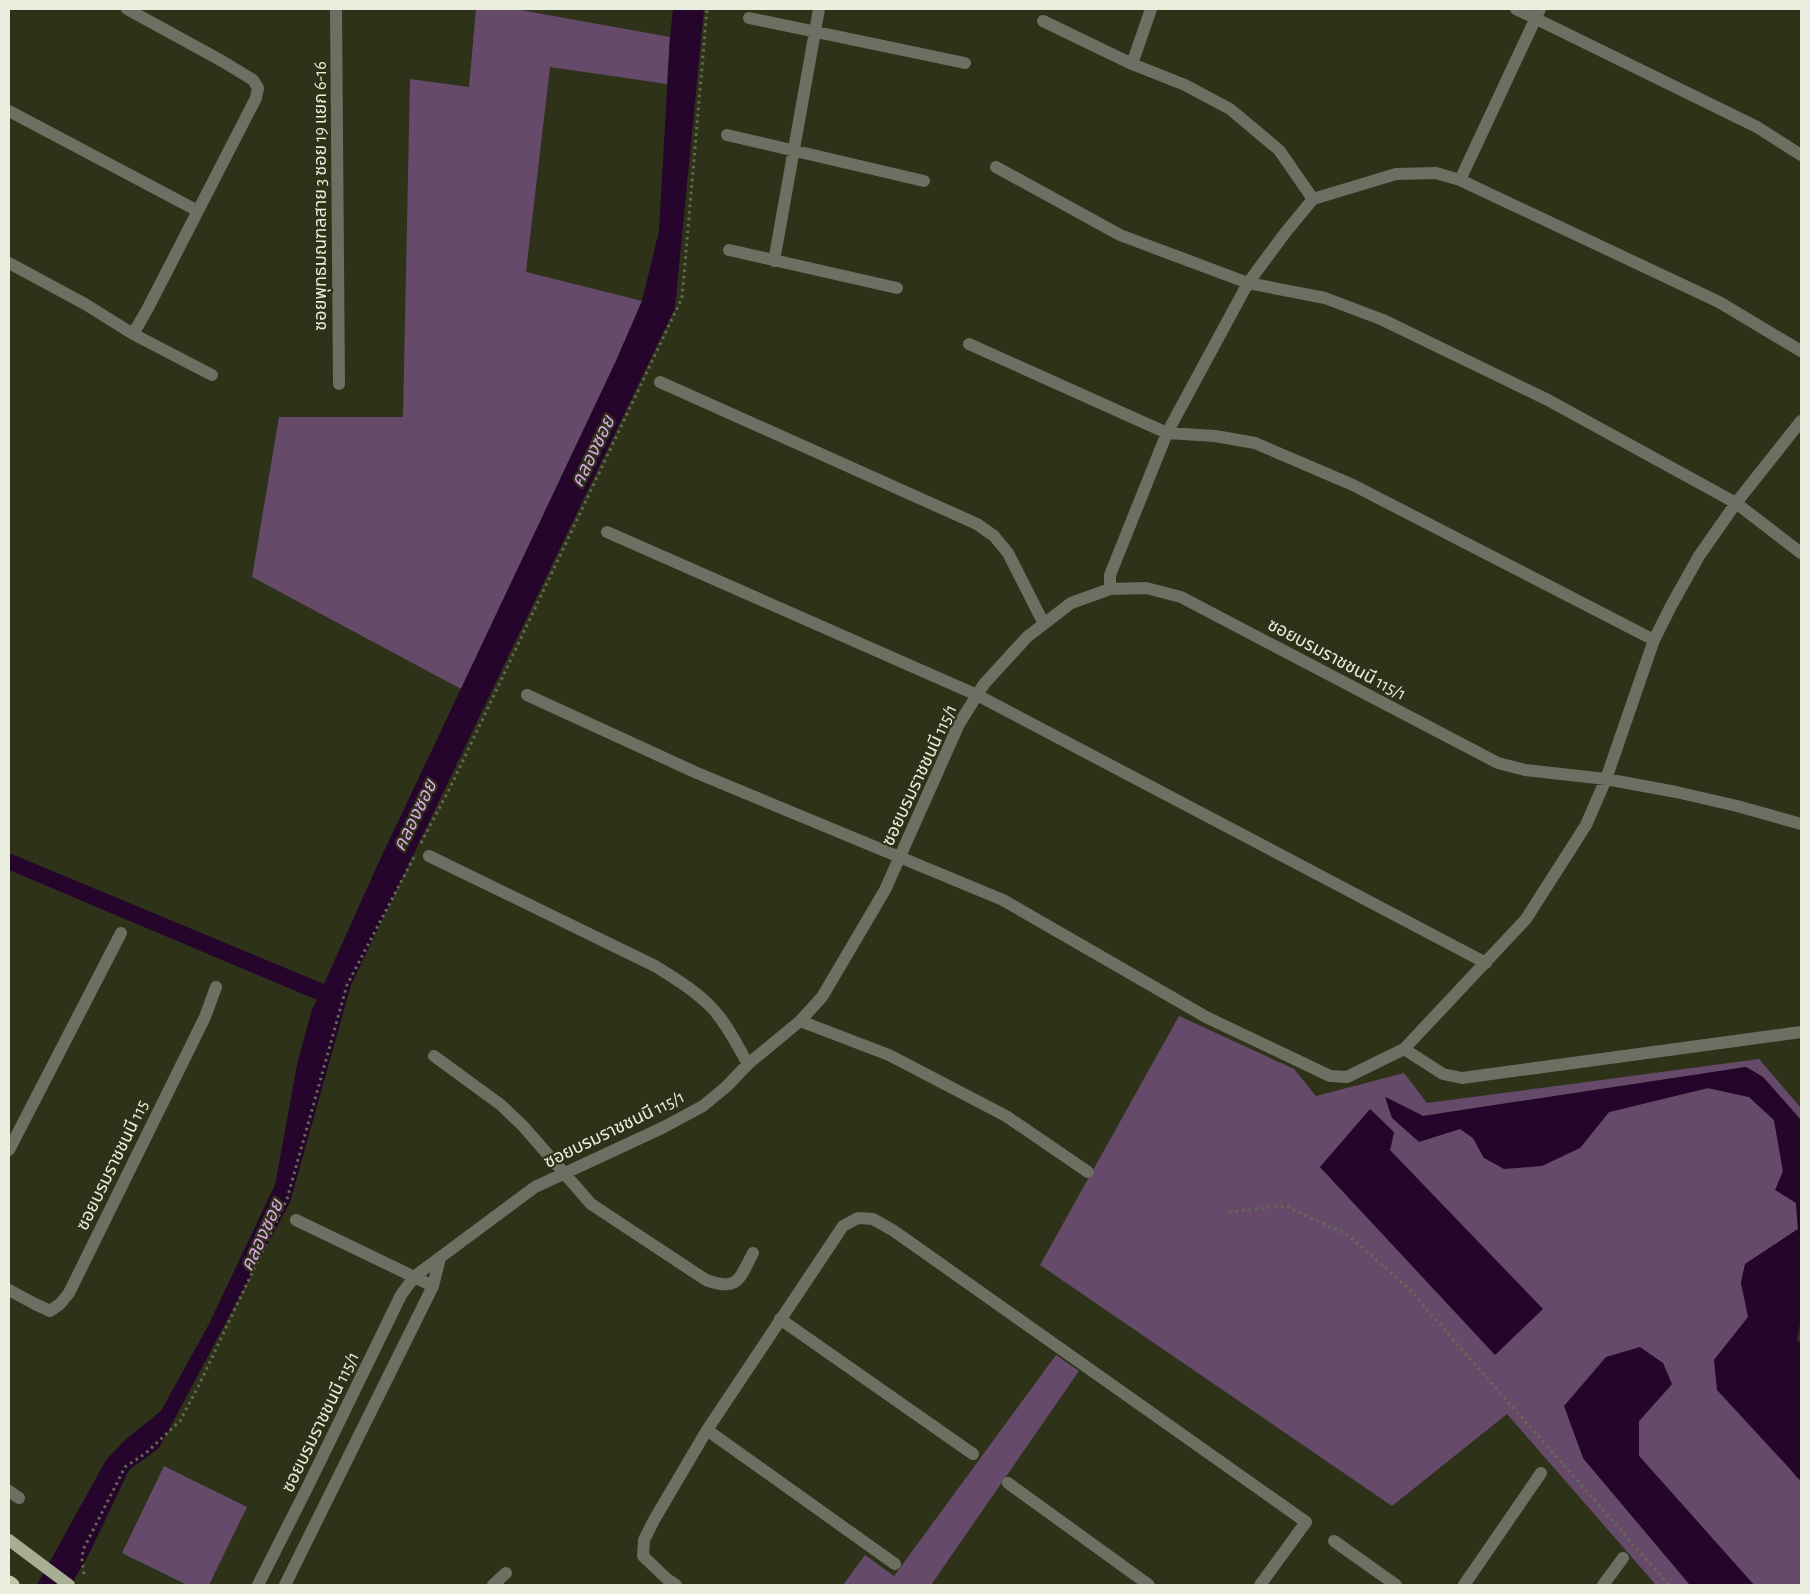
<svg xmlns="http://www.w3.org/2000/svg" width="1810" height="1594" font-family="'Alegreya Sans','Noto Sans Thai',sans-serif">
<rect width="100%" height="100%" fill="#2d3218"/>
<!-- green -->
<path fill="#654a6a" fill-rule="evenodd" d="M476 9H515L670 37 667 84 550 67 526 272 642 301 616 361 461 689 252 577 279 417H403L410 79 469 87Z
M1179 1016 1294 1069 1316 1096 1404 1073 1427 1103 1759 1059 1801 1108V1120L1763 1077 1746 1067 1423 1116 1386 1097 1419 1141 1460 1129 1473 1138 1484 1158 1580 1148 1609 1112 1708 1088 1749 1097 1774 1120 1783 1171 1796 1203 1798 1229 1745 1264 1741 1283 1749 1317 1714 1360 1796 1477 1801 1481V1585H1754L1639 1456V1421L1672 1384 1583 1458 1690 1585H1656L1507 1414 1392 1506 1040 1265ZM1394 1132 1390 1150 1495 1354 1320 1167Z
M1056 1355 1079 1371 931 1585H843L865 1555 894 1576Z
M164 1466 247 1507 209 1585H187L122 1553Z"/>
<!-- water -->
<path fill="#26052c" d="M673 9H704L675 308 351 985 290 1202 159 1448 129 1470 89 1554 71 1585H37L106 1460 126 1439 161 1411 209 1324 275 1185 297 1065 312 1009 317 1000 9 870V853L324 984 378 864 616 361 642 301 659 231 670 37Z
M1746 1067 1763 1077 1801 1120V1319L1797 1339 1801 1345V1481L1717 1390 1714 1360 1748 1317 1741 1283 1745 1264 1798 1229 1796 1203 1775 1190 1783 1171 1774 1120 1749 1097 1708 1088 1609 1112 1580 1148 1542 1166 1504 1169 1484 1158 1473 1138 1460 1129 1419 1142 1392 1118 1385 1097 1423 1116Z
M1370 1109 1394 1132 1390 1150 1543 1309 1495 1355 1320 1167Z
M1640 1347 1663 1363 1672 1384 1639 1421V1456L1754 1585H1690L1583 1458 1564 1406 1606 1357Z"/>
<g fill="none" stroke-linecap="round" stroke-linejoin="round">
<!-- path -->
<path stroke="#666a53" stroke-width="3" stroke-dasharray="2.5 4" stroke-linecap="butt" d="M421 843 451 786 682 298 707 9
M1229 1212 1285 1206 1348 1235 1408 1288 1669 1585
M84 1574 82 1560 83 1550 125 1467 146 1453 180 1421 200 1383 287 1199 347 985 414 857"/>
<!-- minor -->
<path stroke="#6c6f62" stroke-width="12" d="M127 9 222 61 253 80 258 88 256 98 148 308 133 334
M336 9 339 384
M1516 9 1757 127 1801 155
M749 18 965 63
M1043 21 1132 64 1185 85 1230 109 1279 150 1313 199
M1132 64 1151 9
M9 111 198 211
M727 135 924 181
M996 167 1120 235 1248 283 1325 298 1383 320 1548 400 1736 503 1801 553
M1460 180 1540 9
M729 250 897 288
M774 261 819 9
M9 263 85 304 133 334 212 375
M969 344 1167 433 1215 436 1255 443 1353 485 1654 640
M660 382 977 524 994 536 1008 553 1044 624
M607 532 977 695 1486 963
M1110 589V575L1167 433 1248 283 1285 233 1313 199 1396 174 1436 173 1460 180 1719 302 1801 351
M527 695 697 773 1003 900 1206 1017 1330 1076 1347 1077 1404 1049 1526 919 1586 825 1606 779 1654 640 1671 606 1699 556 1736 503 1801 421
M429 856 655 966C674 978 696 991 712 1008 727 1024 737 1045 748 1064
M800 1021 889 1055 1006 1116 1088 1172
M1404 1049 1443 1074 1462 1078 1801 1032
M434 1056 501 1105 523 1126 591 1204 706 1280C739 1292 739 1279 753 1253
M9 1150 121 933
M296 1220 433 1286
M9 1290 35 1304 50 1311 60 1304 69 1293 205 1017 216 987
M780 1319 973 1454
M707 1430 895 1564
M1008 1483 1149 1585
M9 1491 19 1498
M1334 1541 1396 1585
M258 1585 308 1486 401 1295 415 1276 535 1187 662 1128 703 1106 727 1086 748 1064 800 1021 822 997 885 890 959 724 984 684 1027 637 1071 603 1110 589 1146 588 1181 597 1498 763 1525 770 1606 779 1676 792 1737 806 1801 824
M285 1585 433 1286 440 1258
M493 1585 506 1573
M676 1585 667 1579 643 1556 644 1540 654 1520 707 1430 843 1226 858 1218 873 1219 894 1231 1306 1522 1260 1585
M1464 1585 1541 1473
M1603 1585 1623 1558"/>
<!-- major -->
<path stroke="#a8ae94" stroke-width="12" d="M9 1540 69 1585"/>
<!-- highway -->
<path stroke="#c0c7a8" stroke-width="15" d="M9 1583 12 1585"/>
</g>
<g text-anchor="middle" stroke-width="4.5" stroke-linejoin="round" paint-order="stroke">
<!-- street labels -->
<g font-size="18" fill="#eaeede" stroke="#2d3218">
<text transform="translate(320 196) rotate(-90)" y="6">ซอยพุทธมณฑลสาย 3 ซอย 19 แยก 6-16</text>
<text transform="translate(1337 659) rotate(28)" y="6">ซอยบรมราชชนนี 115/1</text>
<text transform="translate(919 775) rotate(-65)" y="6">ซอยบรมราชชนนี 115/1</text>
<text transform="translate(614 1129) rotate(-26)" y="6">ซอยบรมราชชนนี 115/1</text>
<text transform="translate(112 1165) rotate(-64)" y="6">ซอยบรมราชชนนี 115</text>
<text transform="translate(320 1422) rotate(-64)" y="6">ซอยบรมราชชนนี 115/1</text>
</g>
<!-- water labels -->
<g font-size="19" font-style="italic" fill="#dfa6e9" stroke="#2d3218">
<text transform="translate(592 451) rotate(-64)" y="7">คลองซอย</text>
<text transform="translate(414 815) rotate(-64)" y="7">คลองซอย</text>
<text transform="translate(261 1235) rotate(-65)" y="7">คลองซอย</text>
</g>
</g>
<!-- border -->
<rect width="1810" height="1594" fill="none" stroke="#eaeede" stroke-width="20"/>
</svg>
